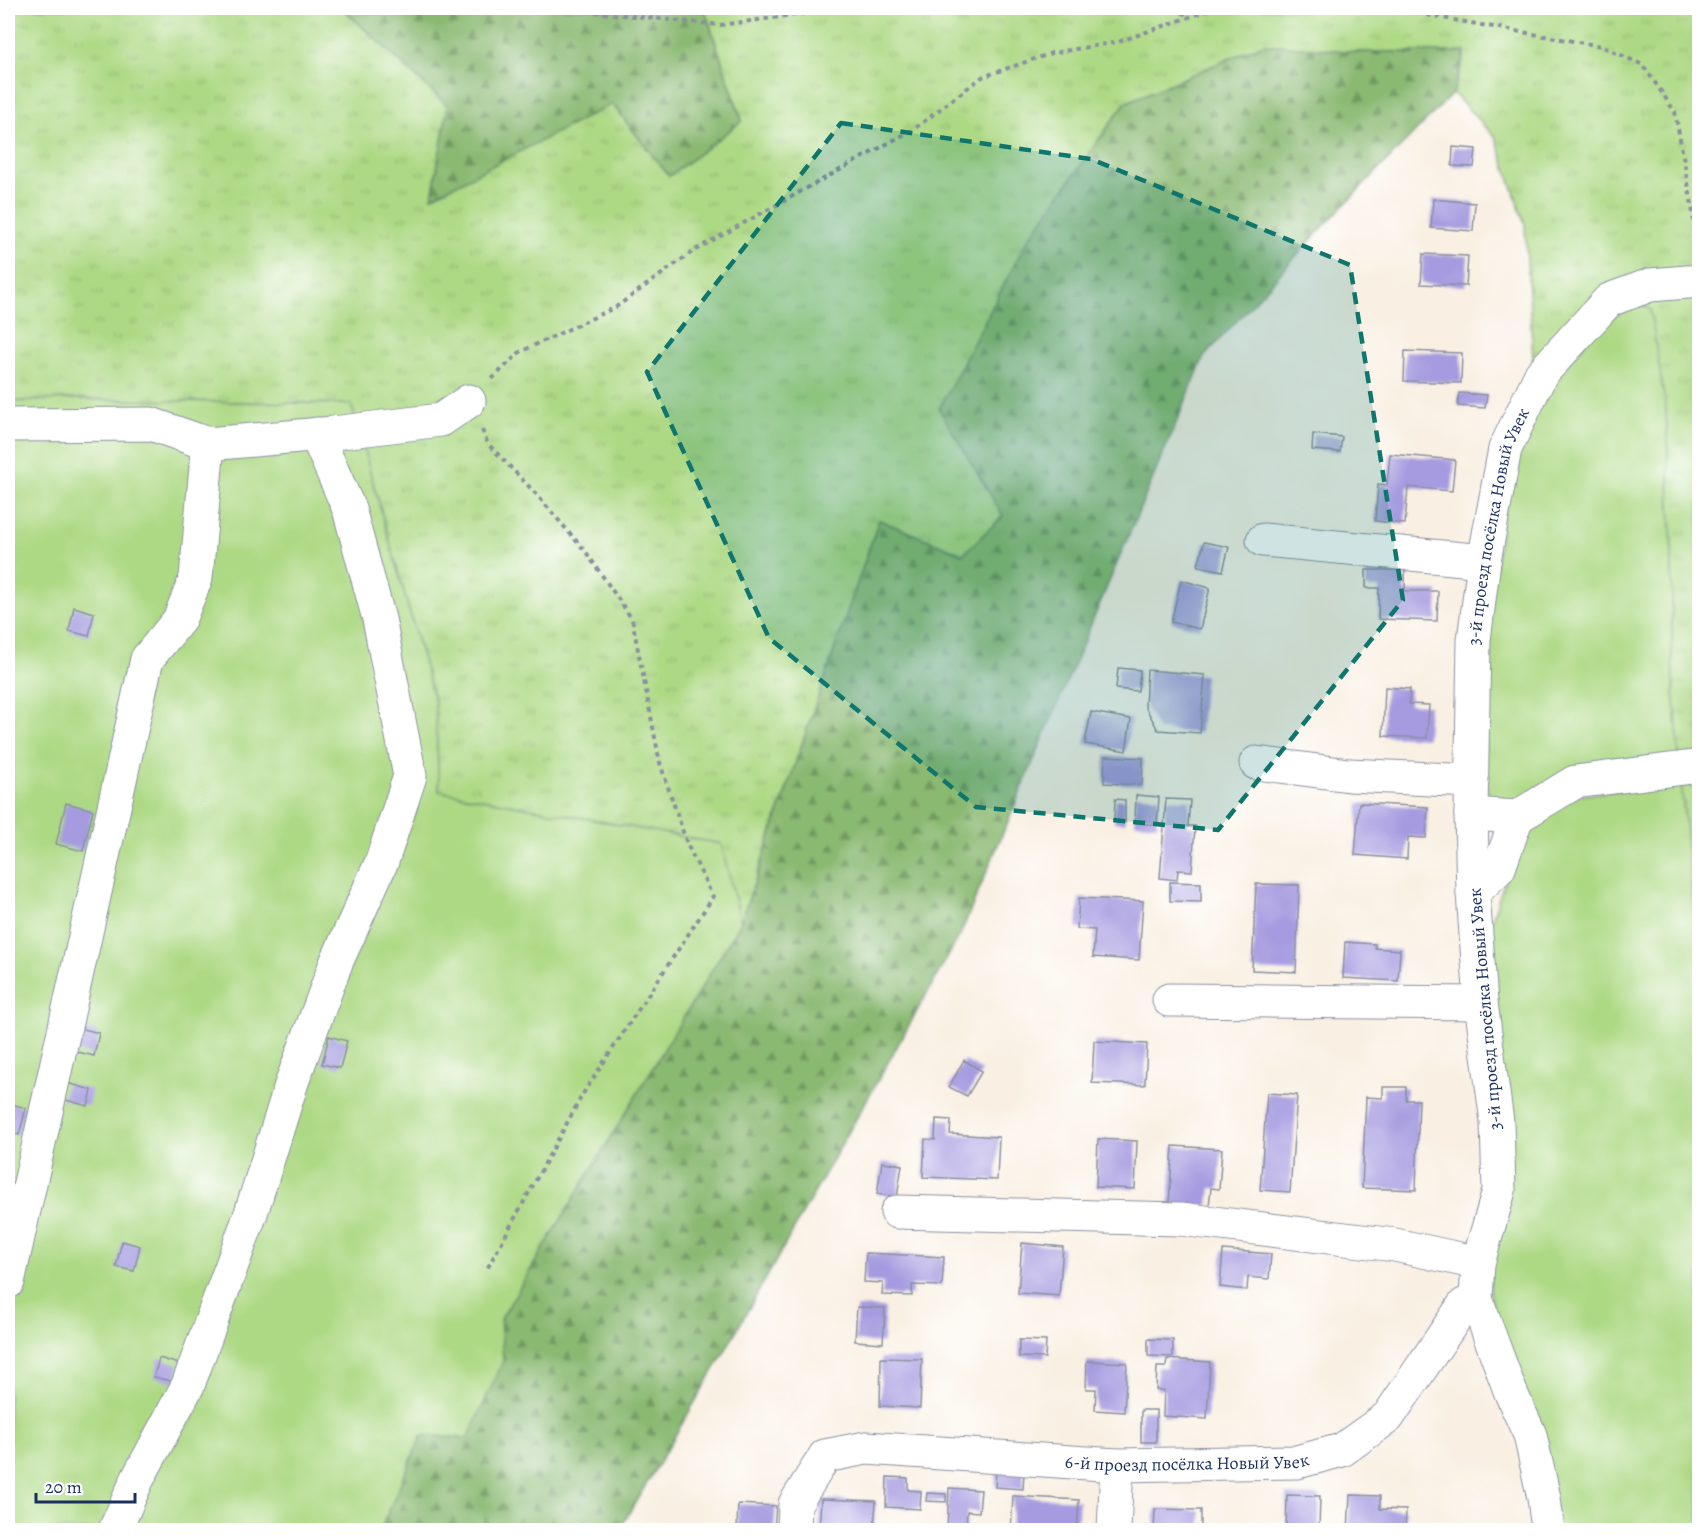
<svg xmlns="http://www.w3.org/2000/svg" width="1707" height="1538" font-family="Alegreya,serif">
<defs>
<pattern id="grass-tufts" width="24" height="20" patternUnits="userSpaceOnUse" patternTransform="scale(1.5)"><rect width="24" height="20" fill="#add984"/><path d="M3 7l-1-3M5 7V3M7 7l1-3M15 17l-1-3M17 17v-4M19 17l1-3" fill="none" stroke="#94bb74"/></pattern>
<pattern id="forest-firs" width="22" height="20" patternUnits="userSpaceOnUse" patternTransform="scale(1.5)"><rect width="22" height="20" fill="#8ab972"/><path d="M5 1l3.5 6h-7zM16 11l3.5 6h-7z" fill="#709761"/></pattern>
</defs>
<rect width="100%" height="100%" fill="#fff"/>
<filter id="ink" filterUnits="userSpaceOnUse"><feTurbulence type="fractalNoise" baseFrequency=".0167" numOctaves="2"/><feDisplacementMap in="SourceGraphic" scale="12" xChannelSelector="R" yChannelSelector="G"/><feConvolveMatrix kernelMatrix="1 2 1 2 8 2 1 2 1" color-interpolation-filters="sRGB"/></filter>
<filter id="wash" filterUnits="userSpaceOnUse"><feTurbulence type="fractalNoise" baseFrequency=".008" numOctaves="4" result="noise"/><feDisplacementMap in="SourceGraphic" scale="24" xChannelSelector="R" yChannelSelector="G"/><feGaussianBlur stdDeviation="1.35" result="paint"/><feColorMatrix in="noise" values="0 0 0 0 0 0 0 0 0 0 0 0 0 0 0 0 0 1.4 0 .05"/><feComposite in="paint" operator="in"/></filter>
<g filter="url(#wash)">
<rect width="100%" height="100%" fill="#f9f0e3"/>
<!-- grass -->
<path fill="url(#grass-tufts)" stroke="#648471" stroke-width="1.5" d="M8 8H342L448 106 433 196 612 103 669 176 742 121 704 8H1699V753L1679 757 1672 663V552L1666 410 1551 383 1533 359 1525 225 1496 138 1453 93 1465 53 1356 52 1264 44 1125 103 1027 241 939 409 1004 516 963 554 879 520 741 922 720 844 439 791 435 703 351 404 67 399 8 402Z
M1699 779V977L1681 782Z"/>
<!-- forest -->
<path fill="url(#forest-firs)" stroke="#527468" stroke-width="1.5" d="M342 8H704L742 121 669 176 612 104 432 197 448 106Z
M1264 44 1356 52H1465L1453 93 1321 229 1204 357 960 935 717 1365 619 1530H380L422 1435 503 1361 500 1320 741 922 879 520 963 554 1003 516 939 409 1027 241 1125 103Z"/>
<!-- garden -->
<path fill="#add984" stroke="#648471" stroke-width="1.5" d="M1636 302 1650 309 1666 410 1672 552V663L1679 757 1513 803 1491 801 1486 784 1483 641 1514 452 1551 383 1602 324Z
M67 399 351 404 435 703 439 791 721 844 741 922 500 1320 503 1361 468 1438 422 1435 380 1530H8V402Z
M1681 782 1700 977 1699 1530H1557L1490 1294 1489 929 1506 876 1528 828 1568 797Z"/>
<g id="blocks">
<!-- building -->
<path fill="#a69be0" d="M1453 147 1476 149 1474 167 1452 166Z
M1433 199 1475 203 1473 231 1431 228Z
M1423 254 1468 256 1466 286 1421 284Z
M1405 351 1462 353 1461 383 1404 381Z
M1459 393 1487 395 1485 408 1458 406Z
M1313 434 1342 437 1340 452 1312 450Z
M1390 454 1455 460 1452 491 1408 487 1405 524 1375 521 1378 484 1387 485Z
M1204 542 1229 547 1223 571 1198 566Z
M1366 570H1405V591H1438L1437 621 1378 619 1379 588H1366Z
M1181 580 1210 588 1200 629 1171 622Z
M74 607 94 613 89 636 69 631Z
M1118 668 1140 670 1138 691 1116 689Z
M1147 670 1205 675 1200 733 1158 730 1145 706Z
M1385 687 1410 689 1409 704 1429 705 1427 738 1383 736Z
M1091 712 1131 719 1126 751 1085 744Z
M1105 756 1143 758 1142 785 1104 783Z
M1136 795 1159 797 1157 825 1135 823Z
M1115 799 1125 800V823L1114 822Z
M1166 799 1190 800 1188 826H1195L1192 871 1178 870 1177 880 1160 878Z
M66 803 93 810 83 851 56 844Z
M1359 803 1428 807 1426 838 1408 837 1407 859 1355 855Z
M1170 882 1201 883V902L1170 901Z
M1256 884 1299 885 1296 972 1252 970Z
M1079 898 1143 901 1139 960 1093 957 1095 930 1077 929Z
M1345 942 1375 944V948L1400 950 1398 981 1343 978Z
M80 1028 99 1033 94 1056 74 1051Z
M329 1036 347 1041 340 1068 322 1064Z
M1094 1041 1147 1044 1145 1085 1092 1083Z
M964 1060 982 1071 967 1096 949 1087Z
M67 1083 92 1090 88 1106 62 1099Z
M1383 1087H1406V1100H1419L1416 1190 1362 1188 1366 1097 1383 1098Z
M1267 1093 1297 1095 1290 1192 1260 1190Z
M8 1103 26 1108 19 1135 8 1132Z
M936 1119 951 1120 950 1134 999 1137 997 1180 923 1177 925 1139 935 1140Z
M1098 1139 1137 1141 1135 1189 1096 1187Z
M1173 1146 1222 1149 1219 1189 1211 1188 1209 1206 1169 1204Z
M882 1162 902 1165 897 1197 877 1194Z
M122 1241 140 1246 134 1271 116 1267Z
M1022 1243 1063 1247 1059 1296 1018 1293Z
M1223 1250 1271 1254 1269 1279 1248 1277 1247 1290 1220 1287Z
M866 1253 944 1257 942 1286 912 1285V1296L882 1295 883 1283 864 1282Z
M857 1307 885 1308 883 1343 855 1341Z
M1148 1339 1173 1340V1357L1148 1356Z
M1019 1340 1046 1341 1045 1358 1019 1357Z
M159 1358 179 1364 175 1382 154 1377Z
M881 1358 922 1359 920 1408 880 1406Z
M1167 1359 1210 1362 1207 1419 1163 1416 1164 1390H1156L1157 1367H1166Z
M1087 1361 1127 1363 1124 1412 1095 1410 1096 1389H1086Z
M1141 1410H1156V1442H1141Z
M996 1469 1024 1472 1023 1489 995 1487Z
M887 1477 908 1478V1490L921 1491 920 1509 886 1507Z
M949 1488 981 1490 979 1512 967 1511 966 1530H947Z
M927 1493 946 1494V1502L926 1501Z
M1287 1495 1320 1496 1319 1530H1286Z
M1350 1495 1380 1496V1509L1406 1510 1405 1530H1348Z
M1013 1496 1079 1500 1077 1530H1011Z
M821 1499 876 1501 874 1530H819Z
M738 1504 776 1506 774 1530H737Z
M1155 1509 1201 1510V1530H1154Z"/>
</g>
</g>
<g filter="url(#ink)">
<use href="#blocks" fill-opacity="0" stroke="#8a90a0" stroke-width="1.5"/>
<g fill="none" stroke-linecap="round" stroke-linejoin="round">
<!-- minor casing -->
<g stroke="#8a90a0" stroke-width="35">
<g id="minor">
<path d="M8 425 151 424 208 444 333 433 441 420 469 401"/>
<path d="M1263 540 1484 561"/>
<path d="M1256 763 1349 775 1472 781"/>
<path d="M1471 814 1517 817 1575 782 1700 766"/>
<path d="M1473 893 1499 868 1517 817"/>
<path d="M1169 1000 1481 1003"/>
<path d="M897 1212 1180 1219 1395 1245 1478 1263"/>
<path d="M8 1282 147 659 179 620 196 578 208 444"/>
<path d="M115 1530 138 1478 188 1385 251 1213 292 1082 336 963 382 861 410 776 379 619 349 509 316 434"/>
<path id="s1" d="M794 1530 795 1504 825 1456 866 1448 1117 1465 1297 1462 1342 1450 1388 1417 1464 1305 1476 1299"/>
<path d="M1114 1530 1117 1465"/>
<path id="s2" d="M1548 1530 1544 1498 1530 1435 1511 1393 1476 1299 1478 1263 1499 1191 1497 1122 1481 1003 1473 893 1471 814 1474 640 1484 561 1505 449 1541 374 1609 300 1650 285 1700 281"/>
</g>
</g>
<!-- path -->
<path stroke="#8a90a0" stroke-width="4" stroke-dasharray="4.5 4.5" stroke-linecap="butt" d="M568 8 574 10 720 25 848 8
M1174 8 1190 17
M1401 8 1431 16 1601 46 1643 65 1675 112 1692 205 1697 248
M492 379 520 352 616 307 695 250 914 129 982 77 1052 53 1118 42 1215 8
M482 430 488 444 537 495 586 552 632 619 660 763 687 844 713 897 584 1092 487 1269"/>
<!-- minor -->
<use href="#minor" stroke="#fff" stroke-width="33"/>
</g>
</g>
<!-- marked area -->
<path fill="#0f766e" fill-opacity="0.2" stroke="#0f766e" stroke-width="4.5" stroke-dasharray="12 8" stroke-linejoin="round" d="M841 123 1091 159 1350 265 1403 600 1218 830 976 807 769 638 647 372Z"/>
<g text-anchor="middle" stroke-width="4.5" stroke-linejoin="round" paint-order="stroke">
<!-- street labels -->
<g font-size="18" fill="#1b2f5e" stroke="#fff">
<text dy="6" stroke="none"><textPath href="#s2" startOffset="1023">3-й проезд посёлка Новый Увек</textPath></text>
<text transform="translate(1485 1009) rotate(-95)" y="6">3-й проезд посёлка Новый Увек</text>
<text dy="6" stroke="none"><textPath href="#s1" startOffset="446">6-й проезд посёлка Новый Увек</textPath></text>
</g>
</g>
<!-- margin -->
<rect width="1707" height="1538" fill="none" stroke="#fff" stroke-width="30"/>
<!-- scale -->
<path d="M36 1493v9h99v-9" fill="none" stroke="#1b2f5e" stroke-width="3"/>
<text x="45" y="1493" font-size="18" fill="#1b2f5e" stroke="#ffffff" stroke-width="4.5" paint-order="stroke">20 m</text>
</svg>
